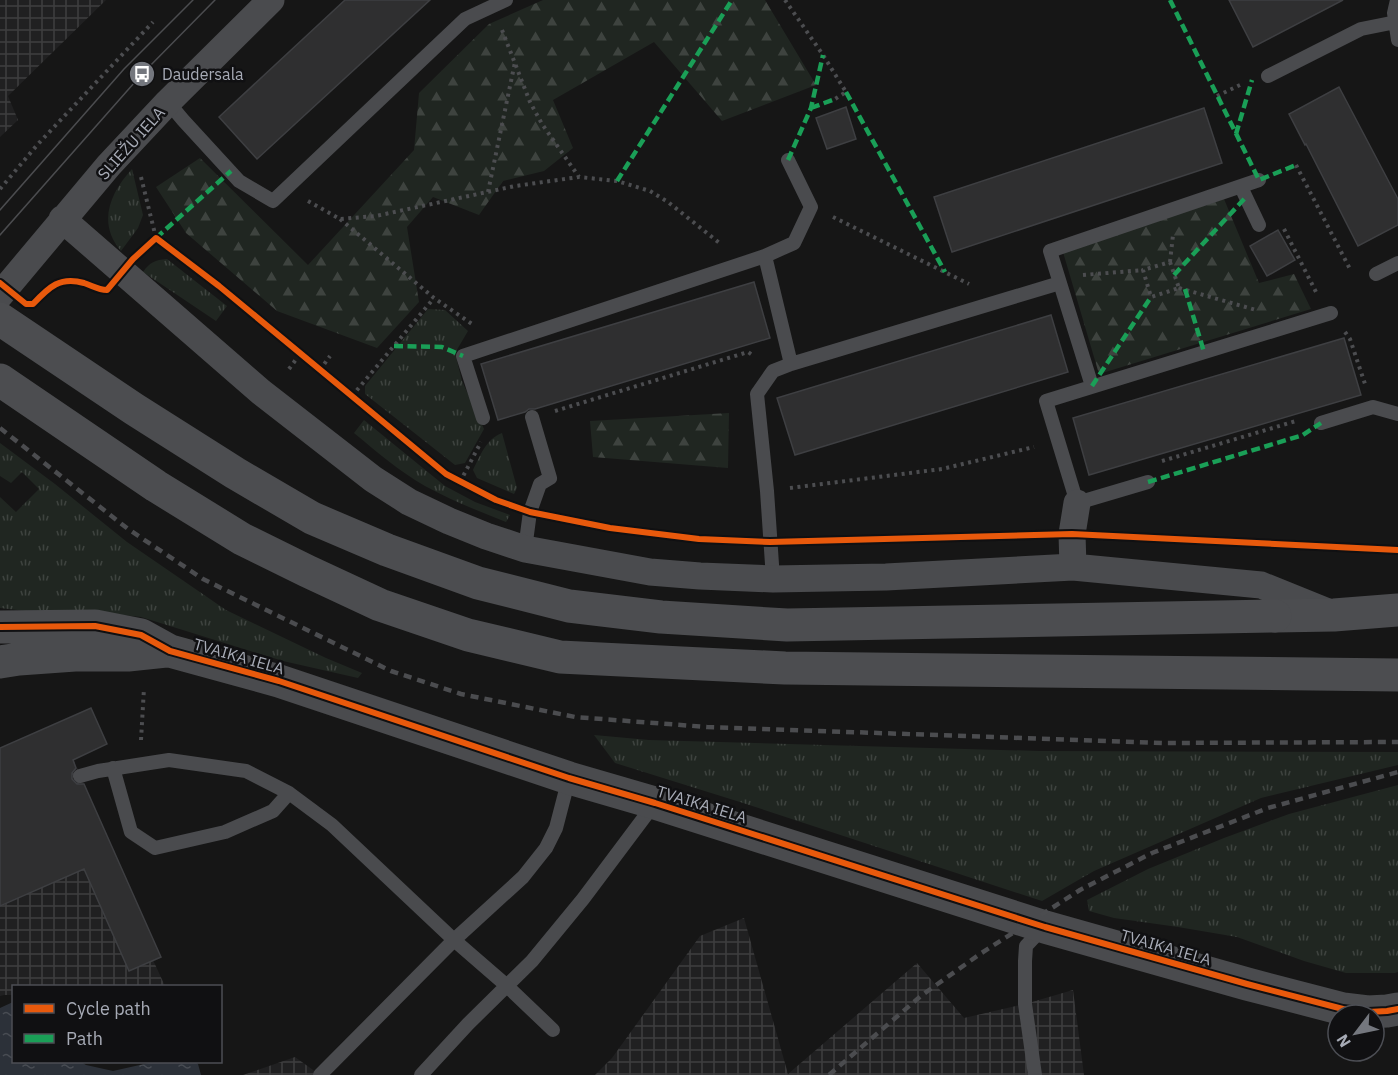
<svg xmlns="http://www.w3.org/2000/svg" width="1398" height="1075" font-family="'IBM Plex Sans',sans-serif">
<defs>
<pattern id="industrial-grid" width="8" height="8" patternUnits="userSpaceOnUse" patternTransform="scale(1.5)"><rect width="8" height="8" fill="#202021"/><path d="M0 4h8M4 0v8" fill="none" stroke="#3e3e3f"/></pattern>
<pattern id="grass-tufts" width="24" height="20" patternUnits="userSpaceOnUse" patternTransform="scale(1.5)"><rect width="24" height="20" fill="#202621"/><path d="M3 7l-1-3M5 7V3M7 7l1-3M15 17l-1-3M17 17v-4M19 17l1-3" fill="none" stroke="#3e433f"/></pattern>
<pattern id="forest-firs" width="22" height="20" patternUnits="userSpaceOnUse" patternTransform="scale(1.5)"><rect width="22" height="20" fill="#202621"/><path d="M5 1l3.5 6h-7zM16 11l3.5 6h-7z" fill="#3e433f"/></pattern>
<pattern id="water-ripples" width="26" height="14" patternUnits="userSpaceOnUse" patternTransform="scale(1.5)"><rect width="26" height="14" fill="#2c3139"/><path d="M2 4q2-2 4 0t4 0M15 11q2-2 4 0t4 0" fill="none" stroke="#484c53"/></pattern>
</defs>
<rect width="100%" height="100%" fill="#161616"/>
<!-- industrial -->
<path fill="url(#industrial-grid)" d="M0 0H106L8 96 18 120 0 137Z
M57 723 161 957 153 960 165 986H14L13 995H4L0 996V748Z
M744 918 788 1074 917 963 964 1018 1025 1004 1073 990 1084 1075H595L612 1058 700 936Z
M295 1057 320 1075H243Z"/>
<!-- grass -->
<path fill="url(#grass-tufts)" d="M132 169 143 215 138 228 121 251C97 223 110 193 132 169Z
M167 259 227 306 216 321 143 272C150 262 155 260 167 259Z
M428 309 445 310 468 331 455 353 462 381 484 429 465 463 455 465 365 394V386Z
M364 420 445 486 475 502 510 515 506 522C478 511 451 500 425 486 399 471 377 452 354 433Z
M502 433 517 488 514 494 477 478 473 470C480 456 486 439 502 433Z
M0 443 55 484 127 542 226 610 326 658 362 673 358 678 283 661 141 617 77 610 26 611 0 608V497L16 512 39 489 22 472 11 483 0 476Z
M594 735 649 740 1039 751 1398 752V765L1261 798 1094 871 1042 901 740 802 615 763Z
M1398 785V972L1395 973H1346L1304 961 1237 937 1178 927 1114 918 1089 911 1087 900 1148 869 1224 838 1289 814Z"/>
<!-- forest -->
<path fill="url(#forest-firs)" d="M543 0H765L816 85 722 121 654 42 553 100 573 148 544 171 503 181 479 215 433 197 407 227 419 302 377 348 277 311 186 233 156 187 200 158 308 265 414 150 419 93 489 24Z
M1224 199 1259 283 1294 274 1311 309 1099 374 1063 252Z
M729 413 728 468 593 457 590 421Z"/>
<!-- water -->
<path fill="url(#water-ripples)" d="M13 1002 14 1062H81L86 1065 113 1071 153 1062H195L198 1064 201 1075H0V1008Z"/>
<!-- building -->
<path fill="#2f2f30" stroke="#3e3f42" stroke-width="1.5" d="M345 0H430L257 159 219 117Z
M1229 0H1343L1253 47Z
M1339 87 1398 199V225L1358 246 1306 144 1305 145 1289 114Z
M846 107 856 139 827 149 816 118Z
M1204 108 1222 163 952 252 934 197Z
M1278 230 1295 260 1267 276 1250 246Z
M754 282 770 338 535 409H529L525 412 498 420 481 364Z
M1051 315 1068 372 795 455 777 398Z
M1344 338 1361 395 1089 475 1073 418Z
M91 708 107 744 73 760 76 768 72 773V779L77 784H84L161 957 129 971 84 869 0 906V748Z"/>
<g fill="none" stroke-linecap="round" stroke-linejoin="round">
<!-- path -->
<path stroke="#4c4d50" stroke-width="4" stroke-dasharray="3 4.5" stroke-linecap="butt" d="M785 0 823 55 846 92 835 99
M502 30 530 102 542 124 579 177
M1217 96 1244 83
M1296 165 1351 271
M141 177 156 238
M0 189 38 144 153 22
M488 192 515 62
M308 201 340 219 376 216 515 186 579 177 617 181 650 191 668 202 722 245
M833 217 969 284
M340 219 434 298 475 326
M1284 229 1316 292
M1170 262 1179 288 1151 297 1143 270Z
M1170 262 1173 235
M1083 275 1143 270
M1179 288 1256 310
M1345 332 1350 339 1365 384
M289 369 300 354
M320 370 330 356
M352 396 434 298
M555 411 748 352 754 356
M1162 461 1296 421
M460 482 481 442
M790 488 942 469 1034 447
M141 740 144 688"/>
<!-- service -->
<path stroke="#4a4b4e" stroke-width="14" d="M1397 0 1394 13 1398 40
M1268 76 1361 29 1396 22
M168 102 183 120 239 181 273 201 465 19 506 0
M1241 187 1259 225
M1376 274 1398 263
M791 364 1060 283
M1092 386 1050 251 1259 180
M483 418 463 356 765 256
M1321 423 1373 407 1398 414
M1148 482 1077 503 1046 401 1331 313
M525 549 530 512 540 484 550 478 532 417
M773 579 767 491 757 394 773 371 791 364 765 256 794 243 811 207 788 160
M113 768 131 832 155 848 225 832 273 811 289 793
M80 776 98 771 169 760 246 771 289 793 332 825 454 940 507 986 553 1030
M320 1075 454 940 523 877 546 848 556 828 569 778
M421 1075 468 1024 532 961 583 899 655 803
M1035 1075 1025 1004V961L1026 946 1043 928"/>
<!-- minor -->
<path stroke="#4a4b4e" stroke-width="27" d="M62 219 261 392 373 479 409 502 449 521 486 536 525 549 650 572 700 576 773 579 886 577 1073 567 1261 585 1328 612
M0 295 109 165 168 102 271 0
M1073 567 1072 534 1077 503"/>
<!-- tertiary -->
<path stroke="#4a4b4e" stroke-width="33" d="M0 627 95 626 141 635 170 651 279 681 569 778 655 803 1045 927 1247 984 1343 1009 1368 1012 1387 1011 1398 1009
M0 662 19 659 75 655H128L166 651"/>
<!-- primary -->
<path stroke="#4c4d50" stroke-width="33" d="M0 380 156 486 242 539 307 571 380 605 468 635 560 657 785 668 1398 675
M1275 616 1334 615 1398 610"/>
<!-- tram -->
<path stroke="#4b4c4f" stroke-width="1.5" d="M0 210 124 69 193 0
M0 235 142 74 215 0"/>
<!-- rail -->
<path stroke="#4b4c4f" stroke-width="4.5" stroke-dasharray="8 6" stroke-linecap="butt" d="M0 428 128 529 203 579 391 671 461 694 575 717 707 727 1163 743 1398 742
M829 1075 922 995 980 954 1080 890 1152 853 1268 808 1398 772"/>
<!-- primary-bridge -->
<path stroke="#4c4d50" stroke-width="33" d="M0 319 134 409 235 473 312 518 387 550 478 583 569 606 661 617 787 625 1275 616"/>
<!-- quiet -->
<path stroke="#1a9f57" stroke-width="4.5" stroke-dasharray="9 4.5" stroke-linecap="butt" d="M1170 0 1259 180 1296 165
M846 92 945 272
M811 108 835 99
M1236 134 1252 80
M788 160 811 108 823 55
M617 181 732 0
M156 238 231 171
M1174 275 1246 197
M1185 289 1204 352
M394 346 442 347 463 356
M1092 386 1151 297
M1148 482 1303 435 1321 423"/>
<!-- cycleway casing -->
<g stroke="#101012" stroke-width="10">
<path id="cycleway" d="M0 283 26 304H33C49 287 60 276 84 283 93 286 98 290 107 290L133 259 156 238 219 286 446 474 496 500 530 512 610 528 699 539 770 542 1072 534 1398 550
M0 627 95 626 141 635 170 651 279 681 569 778 655 803 1045 927 1247 984 1343 1009 1368 1012 1387 1011 1398 1009"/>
</g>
<!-- cycleway -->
<use href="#cycleway" stroke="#e8590c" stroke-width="6"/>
</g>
<!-- icons -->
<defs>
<g id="bus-disc" transform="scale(1.35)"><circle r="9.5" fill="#74777e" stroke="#101012"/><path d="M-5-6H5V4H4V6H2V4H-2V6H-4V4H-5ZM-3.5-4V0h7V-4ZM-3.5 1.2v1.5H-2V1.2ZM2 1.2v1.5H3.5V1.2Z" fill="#fff"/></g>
</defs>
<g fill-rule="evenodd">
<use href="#bus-disc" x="142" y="74"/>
</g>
<g text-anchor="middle" stroke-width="5" stroke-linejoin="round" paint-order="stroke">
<!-- poi labels -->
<g font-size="16" fill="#a7abb6" stroke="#101012" text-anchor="start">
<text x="162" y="80">Daudersala</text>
</g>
<!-- street labels -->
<g font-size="16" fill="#a7abb6" stroke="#101012">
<text transform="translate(131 143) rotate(-48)" y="6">SLIEŽU IELA</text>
<text transform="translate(239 656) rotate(16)" y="6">TVAIKA IELA</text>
<text transform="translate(702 804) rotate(17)" y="6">TVAIKA IELA</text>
<text transform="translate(1166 947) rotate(16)" y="6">TVAIKA IELA</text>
</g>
</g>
<!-- legend -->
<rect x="12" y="985" width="210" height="78" fill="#101012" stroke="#4c4e54" stroke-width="1.5"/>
<rect x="24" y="1004" width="30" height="9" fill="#e8590c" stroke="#4c4e54" stroke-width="1.5"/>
<text x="66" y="1015" font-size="18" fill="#a7abb6">Cycle path</text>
<rect x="24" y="1034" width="30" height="9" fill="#1a9f57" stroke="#4c4e54" stroke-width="1.5"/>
<text x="66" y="1045" font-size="18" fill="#a7abb6">Path</text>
<!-- north arrow -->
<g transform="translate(1356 1033) rotate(238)"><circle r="28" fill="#101012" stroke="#4c4e54" stroke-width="1.5"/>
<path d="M0-4.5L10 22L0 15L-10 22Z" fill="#74777e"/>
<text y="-9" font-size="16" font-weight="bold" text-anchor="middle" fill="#a7abb6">N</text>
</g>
</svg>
